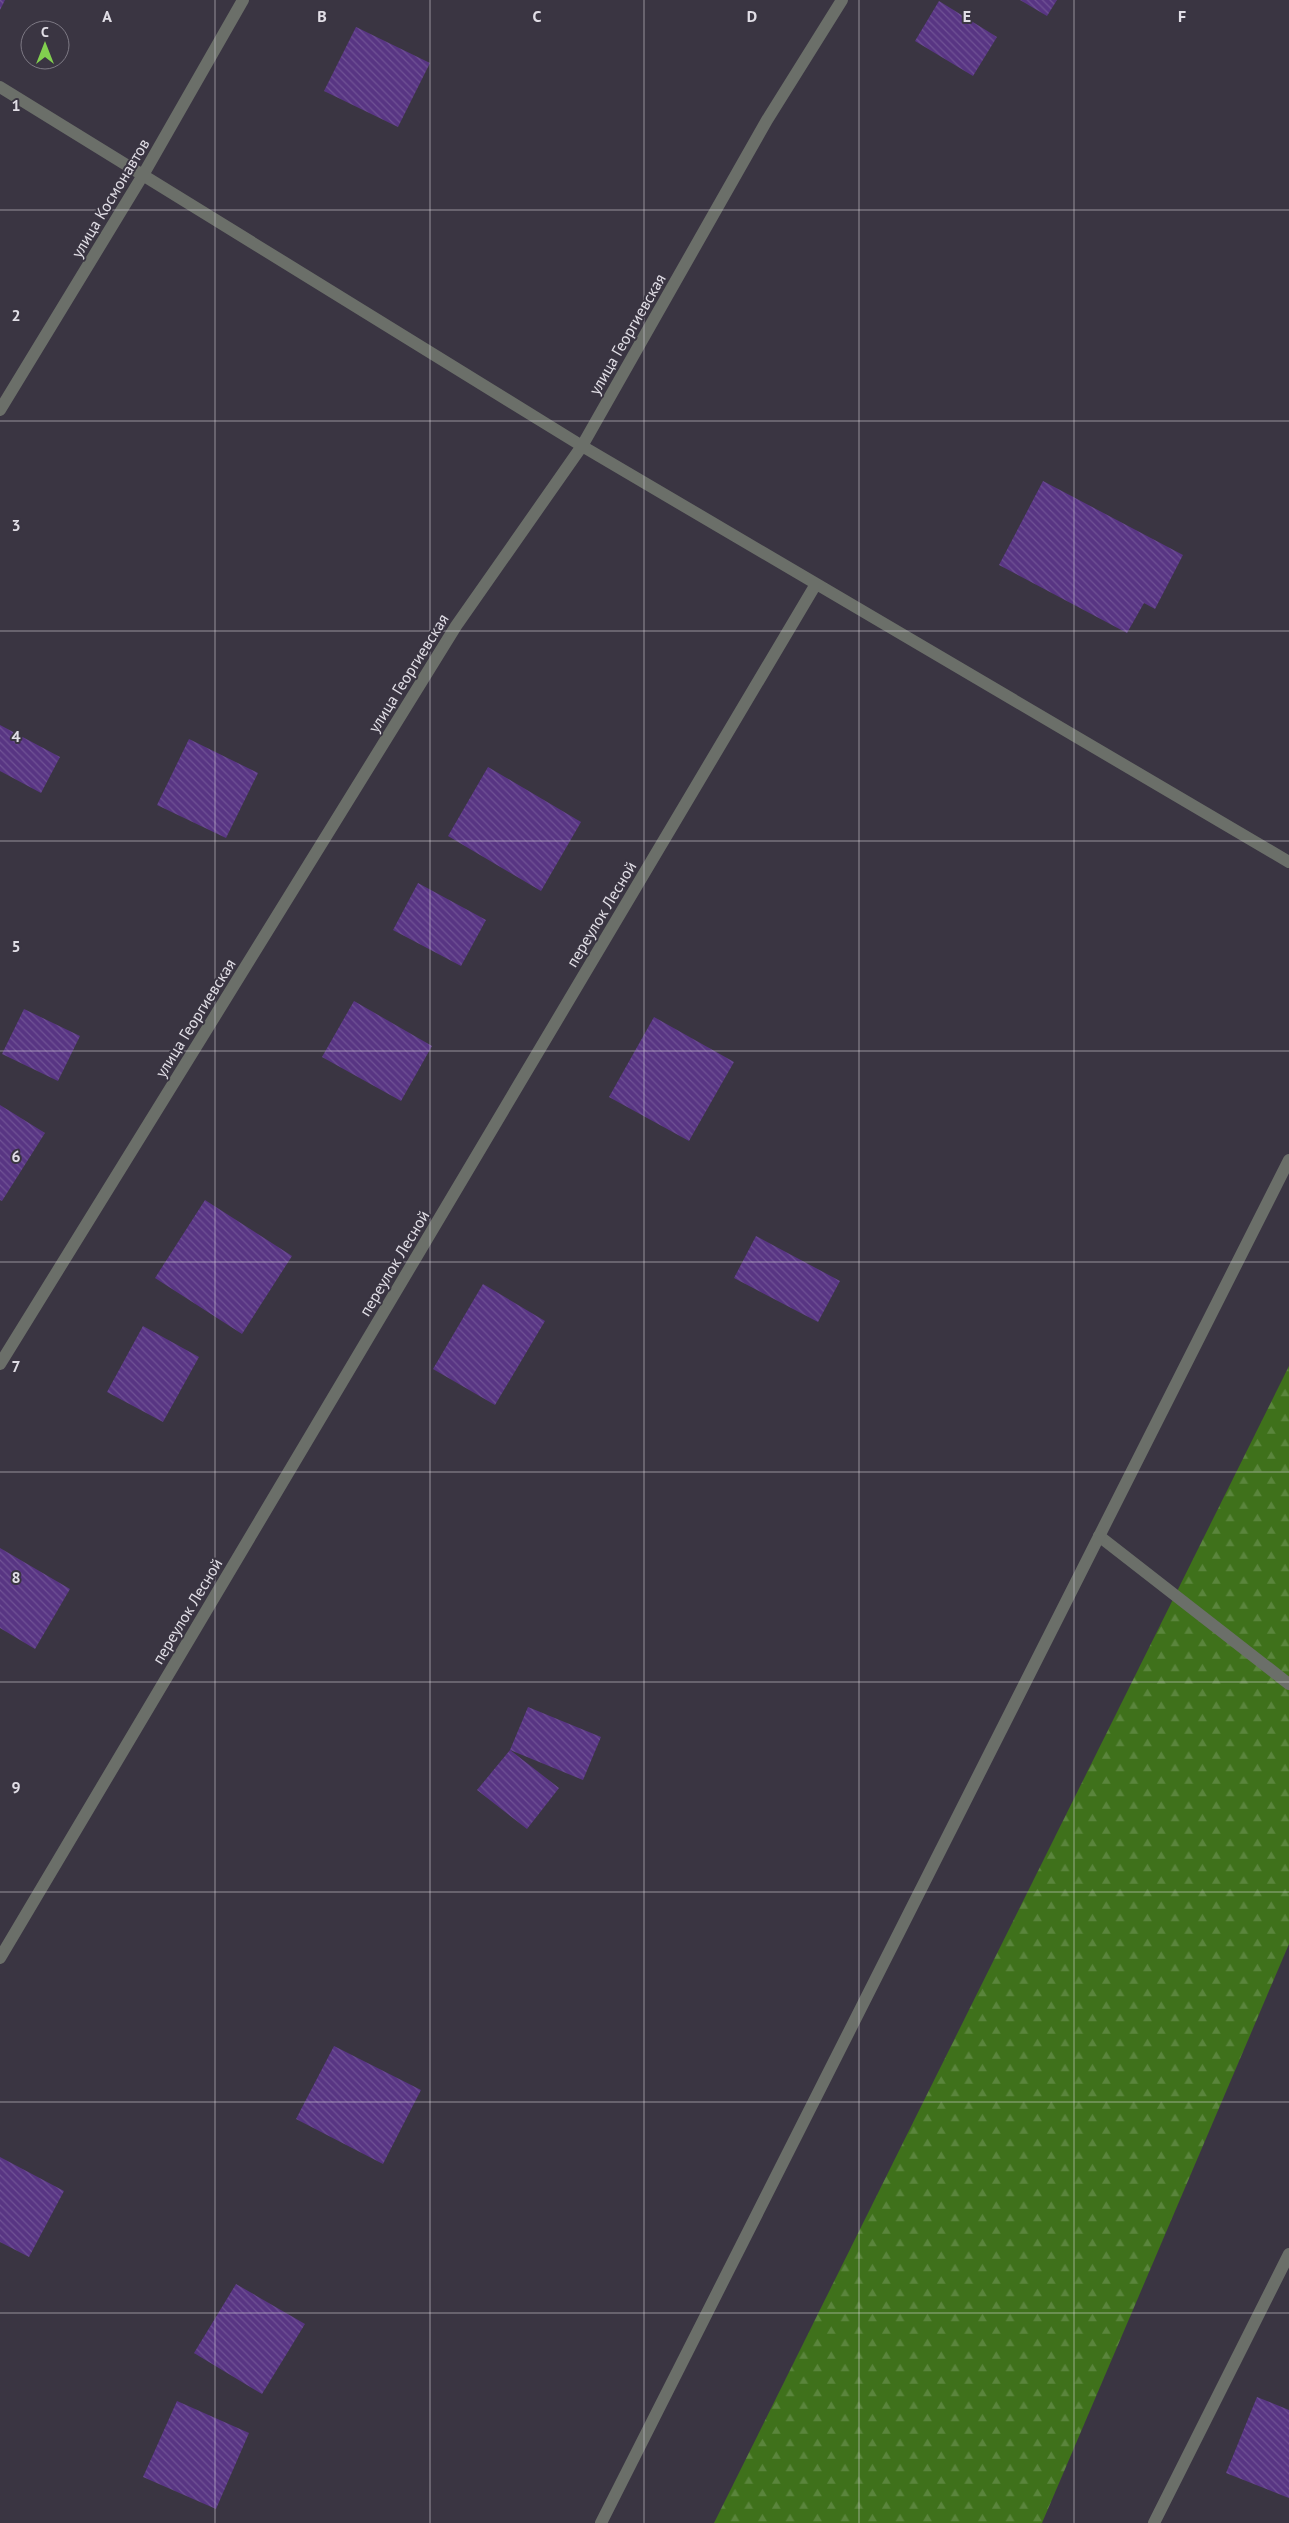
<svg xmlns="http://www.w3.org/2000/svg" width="1289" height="2523" font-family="'PT Sans',sans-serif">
<defs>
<pattern id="forest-firs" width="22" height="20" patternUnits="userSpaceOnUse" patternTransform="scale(1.25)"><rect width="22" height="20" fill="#3f711b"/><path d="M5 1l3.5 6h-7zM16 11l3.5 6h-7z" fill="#5a853c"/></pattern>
<pattern id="building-back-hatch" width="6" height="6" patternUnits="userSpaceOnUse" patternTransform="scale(1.25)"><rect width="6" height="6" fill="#583583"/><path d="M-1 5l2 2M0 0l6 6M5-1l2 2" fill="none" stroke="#705295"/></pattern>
</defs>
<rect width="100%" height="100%" fill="#3a3542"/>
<!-- forest -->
<path fill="url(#forest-firs)" d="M1289 1366V1944L1042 2523H714Z"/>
<!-- building -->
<path fill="url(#building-back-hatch)" d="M0 0H5L0 10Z
M1020 0H1057L1047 16Z
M939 1 997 37 973 76 915 41Z
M356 27 430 63 398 127 324 91Z
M1043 481 1183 555 1155 609 1144 603 1127 633 999 565Z
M0 725 60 757 41 793 0 771Z
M189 739 258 773 226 838 157 805Z
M488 767 581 822 541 891 448 836Z
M418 883 486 920 461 966 393 930Z
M354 1001 432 1046 401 1101 322 1057Z
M24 1009 80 1036 58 1081 2 1054Z
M654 1017 734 1062 689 1141 609 1097Z
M0 1105 45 1133 2 1201 0 1200Z
M205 1200 292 1256 242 1334 155 1278Z
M756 1236 840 1281 818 1322 734 1278Z
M483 1284 545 1321 495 1405 433 1369Z
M143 1326 199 1357 163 1422 107 1392Z
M0 1548 70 1589 35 1649 0 1628Z
M528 1707 601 1737 583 1780 510 1750Z
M510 1750 559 1788 527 1829 477 1790Z
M334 2046 421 2090 383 2164 296 2119Z
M0 2157 64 2191 29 2257 0 2242Z
M236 2284 305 2324 262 2394 194 2353Z
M1257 2397 1289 2410V2498L1226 2473Z
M177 2401 249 2433 216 2509 143 2477Z"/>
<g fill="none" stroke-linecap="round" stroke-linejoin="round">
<!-- lane -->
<path stroke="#6b6f69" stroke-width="12" d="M1099 1536 1289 1684
M1154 2523 1289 2254"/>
<!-- street -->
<path stroke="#6b6f69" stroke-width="12" d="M0 87 582 446 1289 862
M0 410 143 175 243 0
M0 1364 456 626 582 446 767 120 842 0
M0 1958 816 584
M601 2523 1289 1160"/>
</g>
<!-- grid -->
<path fill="none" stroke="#e1dee6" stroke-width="1" stroke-opacity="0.55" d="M215 0V2523M430 0V2523M644 0V2523M859 0V2523M1074 0V2523M0 210H1289M0 421H1289M0 631H1289M0 841H1289M0 1051H1289M0 1262H1289M0 1472H1289M0 1682H1289M0 1892H1289M0 2102H1289M0 2313H1289"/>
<g text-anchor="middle" stroke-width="4" stroke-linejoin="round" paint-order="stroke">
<!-- street labels -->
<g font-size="16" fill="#e1dee6" stroke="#3a3542">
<text transform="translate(110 198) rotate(-59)" y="6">улица Космонавтов</text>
<text transform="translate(627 334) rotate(-60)" y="6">улица Георгиевская</text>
<text transform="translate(408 673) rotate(-58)" y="6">улица Георгиевская</text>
<text transform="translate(601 914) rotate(-59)" y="6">переулок Лесной</text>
<text transform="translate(195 1018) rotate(-58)" y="6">улица Георгиевская</text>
<text transform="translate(394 1263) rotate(-59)" y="6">переулок Лесной</text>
<text transform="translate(187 1611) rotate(-59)" y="6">переулок Лесной</text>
</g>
</g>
<g font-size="16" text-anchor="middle" font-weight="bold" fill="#e1dee6" stroke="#3a3542" stroke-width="4" stroke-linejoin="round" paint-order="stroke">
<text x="107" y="22">A</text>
<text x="322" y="22">B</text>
<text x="537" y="22">C</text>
<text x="752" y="22">D</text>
<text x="967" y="22">E</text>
<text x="1182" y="22">F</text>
<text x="16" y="111">1</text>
<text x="16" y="321">2</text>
<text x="16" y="531">3</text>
<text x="16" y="742">4</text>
<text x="16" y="952">5</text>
<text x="16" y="1162">6</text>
<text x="16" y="1372">7</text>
<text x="16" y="1583">8</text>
<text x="16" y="1793">9</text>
</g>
<!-- north arrow -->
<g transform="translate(45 45)"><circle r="24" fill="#3a3542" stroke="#7d7984"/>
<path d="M0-4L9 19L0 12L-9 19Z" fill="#82d04f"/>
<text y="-8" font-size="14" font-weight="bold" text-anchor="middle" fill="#e1dee6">С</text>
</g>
</svg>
